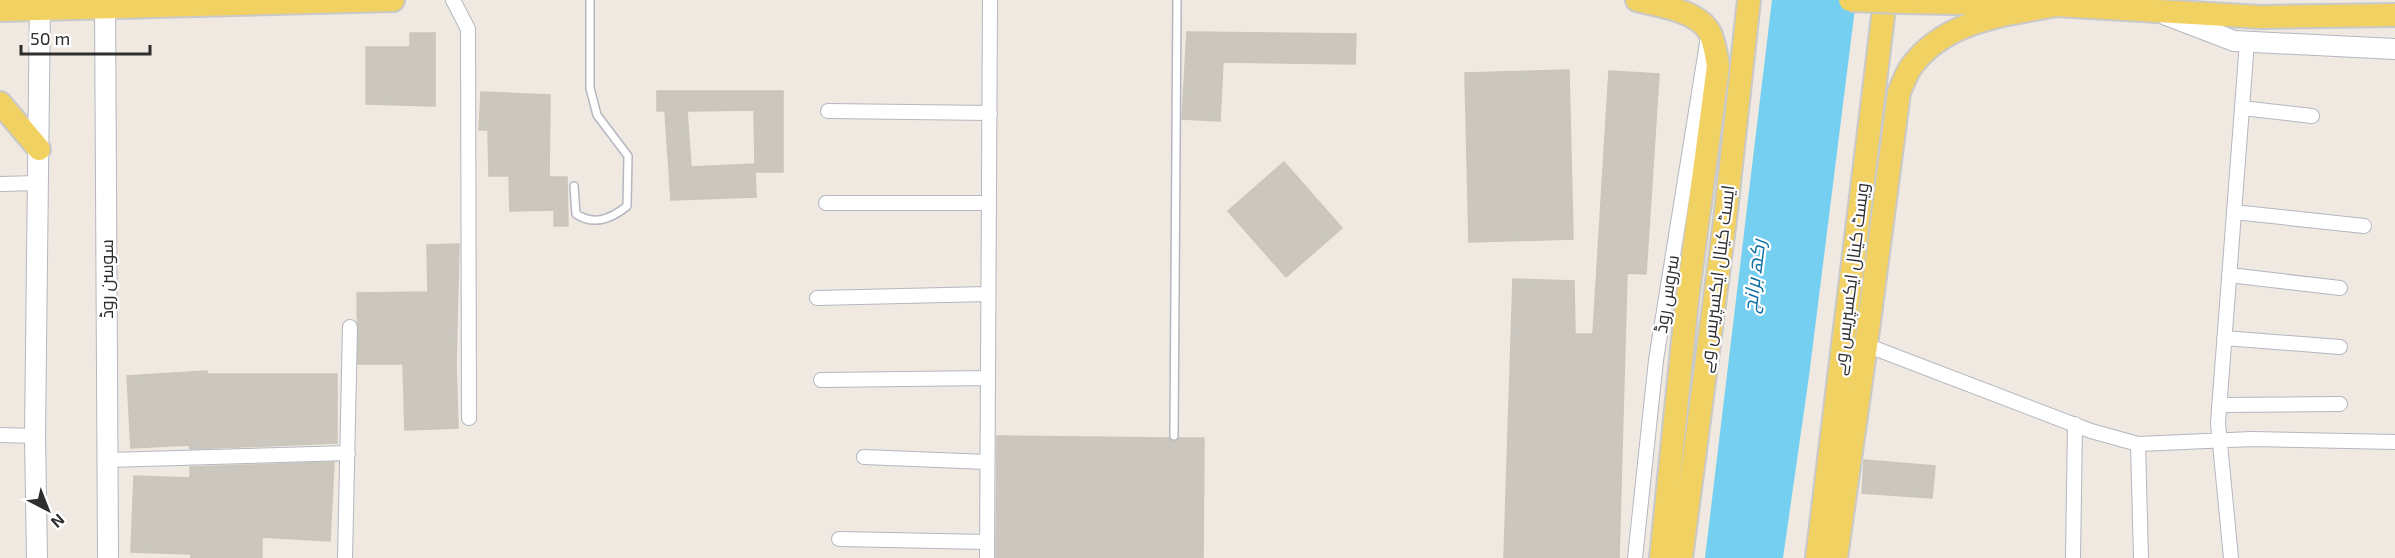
<svg xmlns="http://www.w3.org/2000/svg" width="2395" height="558" font-family="'Exo 2',Cairo,sans-serif">
<rect width="100%" height="100%" fill="#efe9e1"/>
<!-- water -->
<path fill="#75cff0" d="M1772 0H1856L1809 376 1783 558H1705Z"/>
<!-- building -->
<path fill="#cbc7bf" stroke="#cbc5ba" stroke-width="1.5" fill-rule="evenodd" d="M1187 32 1356 34 1355 64 1223 62 1220 121 1182 119Z
M410 33H435V106L366 104V47H410Z
M1569 70 1573 239 1469 242 1465 73Z
M1609 71 1659 74 1646 274 1627 273 1619 558H1504L1513 279 1574 281 1575 334H1593Z
M657 91H783V172H755L756 197 671 200 665 111H657ZM754 110 755 164 691 167 687 111Z
M481 92 550 95 549 177H567L568 226H554V210L510 211 509 176H489L488 130H479Z
M1284 162 1342 228 1286 277 1228 211Z
M459 244 456 363 458 428 405 430 403 364H358L357 293 428 292 427 245Z
M207 371V374H337V443L190 449 189 445 131 448 127 376Z
M997 436 1169 438 1175 442 1179 438H1204L1203 558H996Z
M1864 460 1935 466 1932 498 1862 493Z
M334 462 330 541 262 537V558H191V554L131 552 134 476 190 478V467Z"/>
<g fill="none" stroke-linecap="round" stroke-linejoin="round">
<!-- lane casing -->
<g stroke="#b4b7c1" stroke-width="10">
<path id="lane" d="M574 186 576 214C594 226 611 219 627 206L628 156 597 115 590 88V0
M1174 436 1177 0"/>
</g>
<!-- street casing -->
<g stroke="#b4b7c1" stroke-width="16">
<path id="street" d="M453 0 468 29 469 418
M2242 108 2312 116
M828 111 990 113
M0 184 38 183
M826 203H989
M2234 212 2364 226
M2229 275 2340 288
M817 298 988 294
M2224 338 2340 347
M1866 345 2091 431 2138 444
M821 380 988 378
M2219 405 2340 404
M0 435 35 436
M864 457 987 462
M108 460 348 453
M839 539 987 542
M345 558 350 327
M987 558 990 0
M1635 558 1656 360 1708 37
M2073 558 2075 424
M2141 558 2138 444 2252 439 2395 442
M2231 558 2218 423 2247 42"/>
</g>
<!-- secondary casing -->
<g stroke="#b4b7c1" stroke-width="22">
<path id="secondary" d="M105 0 108 558
M2166 15 2234 41 2395 49
M37 558 35 436 40 0"/>
</g>
<!-- primary casing -->
<g stroke="#c9c9c9" stroke-width="26">
<path id="primary" d="M1637 0C1659 6 1698 10 1710 33 1715 44 1716 55 1718 66L1687 301 1661 558
M1903 2 2056 5 2260 17 2395 15
M0 10 393 0
M0 103 39 149
M1681 558 1725 220 1749 0
M1817 558 1885 0
M1836 558 1866 345 1899 92C1903 84 1906 74 1911 67 1945 20 2004 15 2056 5"/>
</g>
<!-- lane -->
<use href="#lane" stroke="#fff" stroke-width="7"/>
<!-- street -->
<use href="#street" stroke="#fff" stroke-width="14"/>
<!-- secondary -->
<use href="#secondary" stroke="#fff" stroke-width="20"/>
<!-- primary -->
<use href="#primary" stroke="#f2d163" stroke-width="22"/>
<!-- primary-bridge casing -->
<g stroke="#c9c9c9" stroke-width="26" stroke-linecap="butt">
<path id="primary-bridge" d="M1850 0 1903 2"/>
</g>
<!-- primary-bridge -->
<use href="#primary-bridge" stroke="#f2d163" stroke-width="22"/>
</g>
<g text-anchor="middle" stroke-width="4.5" stroke-linejoin="round" paint-order="stroke">
<!-- street labels -->
<g font-size="18" fill="#2e2e2e" stroke="#fff">
<text transform="translate(107 279) rotate(-90)" y="6">سوسن روڈ</text>
<text transform="translate(1717 279) rotate(-83)" y="6">ایسٹ کینال ایکسپریس وے</text>
<text transform="translate(1851 279) rotate(-83)" y="6">ویسٹ کینال ایکسپریس وے</text>
<text transform="translate(1667 294) rotate(-81)" y="6">سروس روڈ</text>
</g>
<!-- water labels -->
<g font-size="20" font-style="italic" fill="#0d6fa3" stroke="#fff">
<text transform="translate(1754 276) rotate(-83)" y="7">رکھ برانچ</text>
</g>
</g>
<!-- north arrow -->
<g transform="translate(48 510) rotate(138)" stroke="#ffffff" stroke-width="4.5" paint-order="stroke">
<path d="M0-4.5L10 22L0 15L-10 22Z" fill="#2e2e2e"/>
<text y="-9" font-size="16" font-weight="bold" text-anchor="middle" fill="#2e2e2e">N</text>
</g>
<!-- scale -->
<path d="M21 45v9h129v-9" fill="none" stroke="#2e2e2e" stroke-width="3"/>
<text x="30" y="45" font-size="18" fill="#2e2e2e" stroke="#ffffff" stroke-width="4.5" paint-order="stroke">50 m</text>
</svg>
